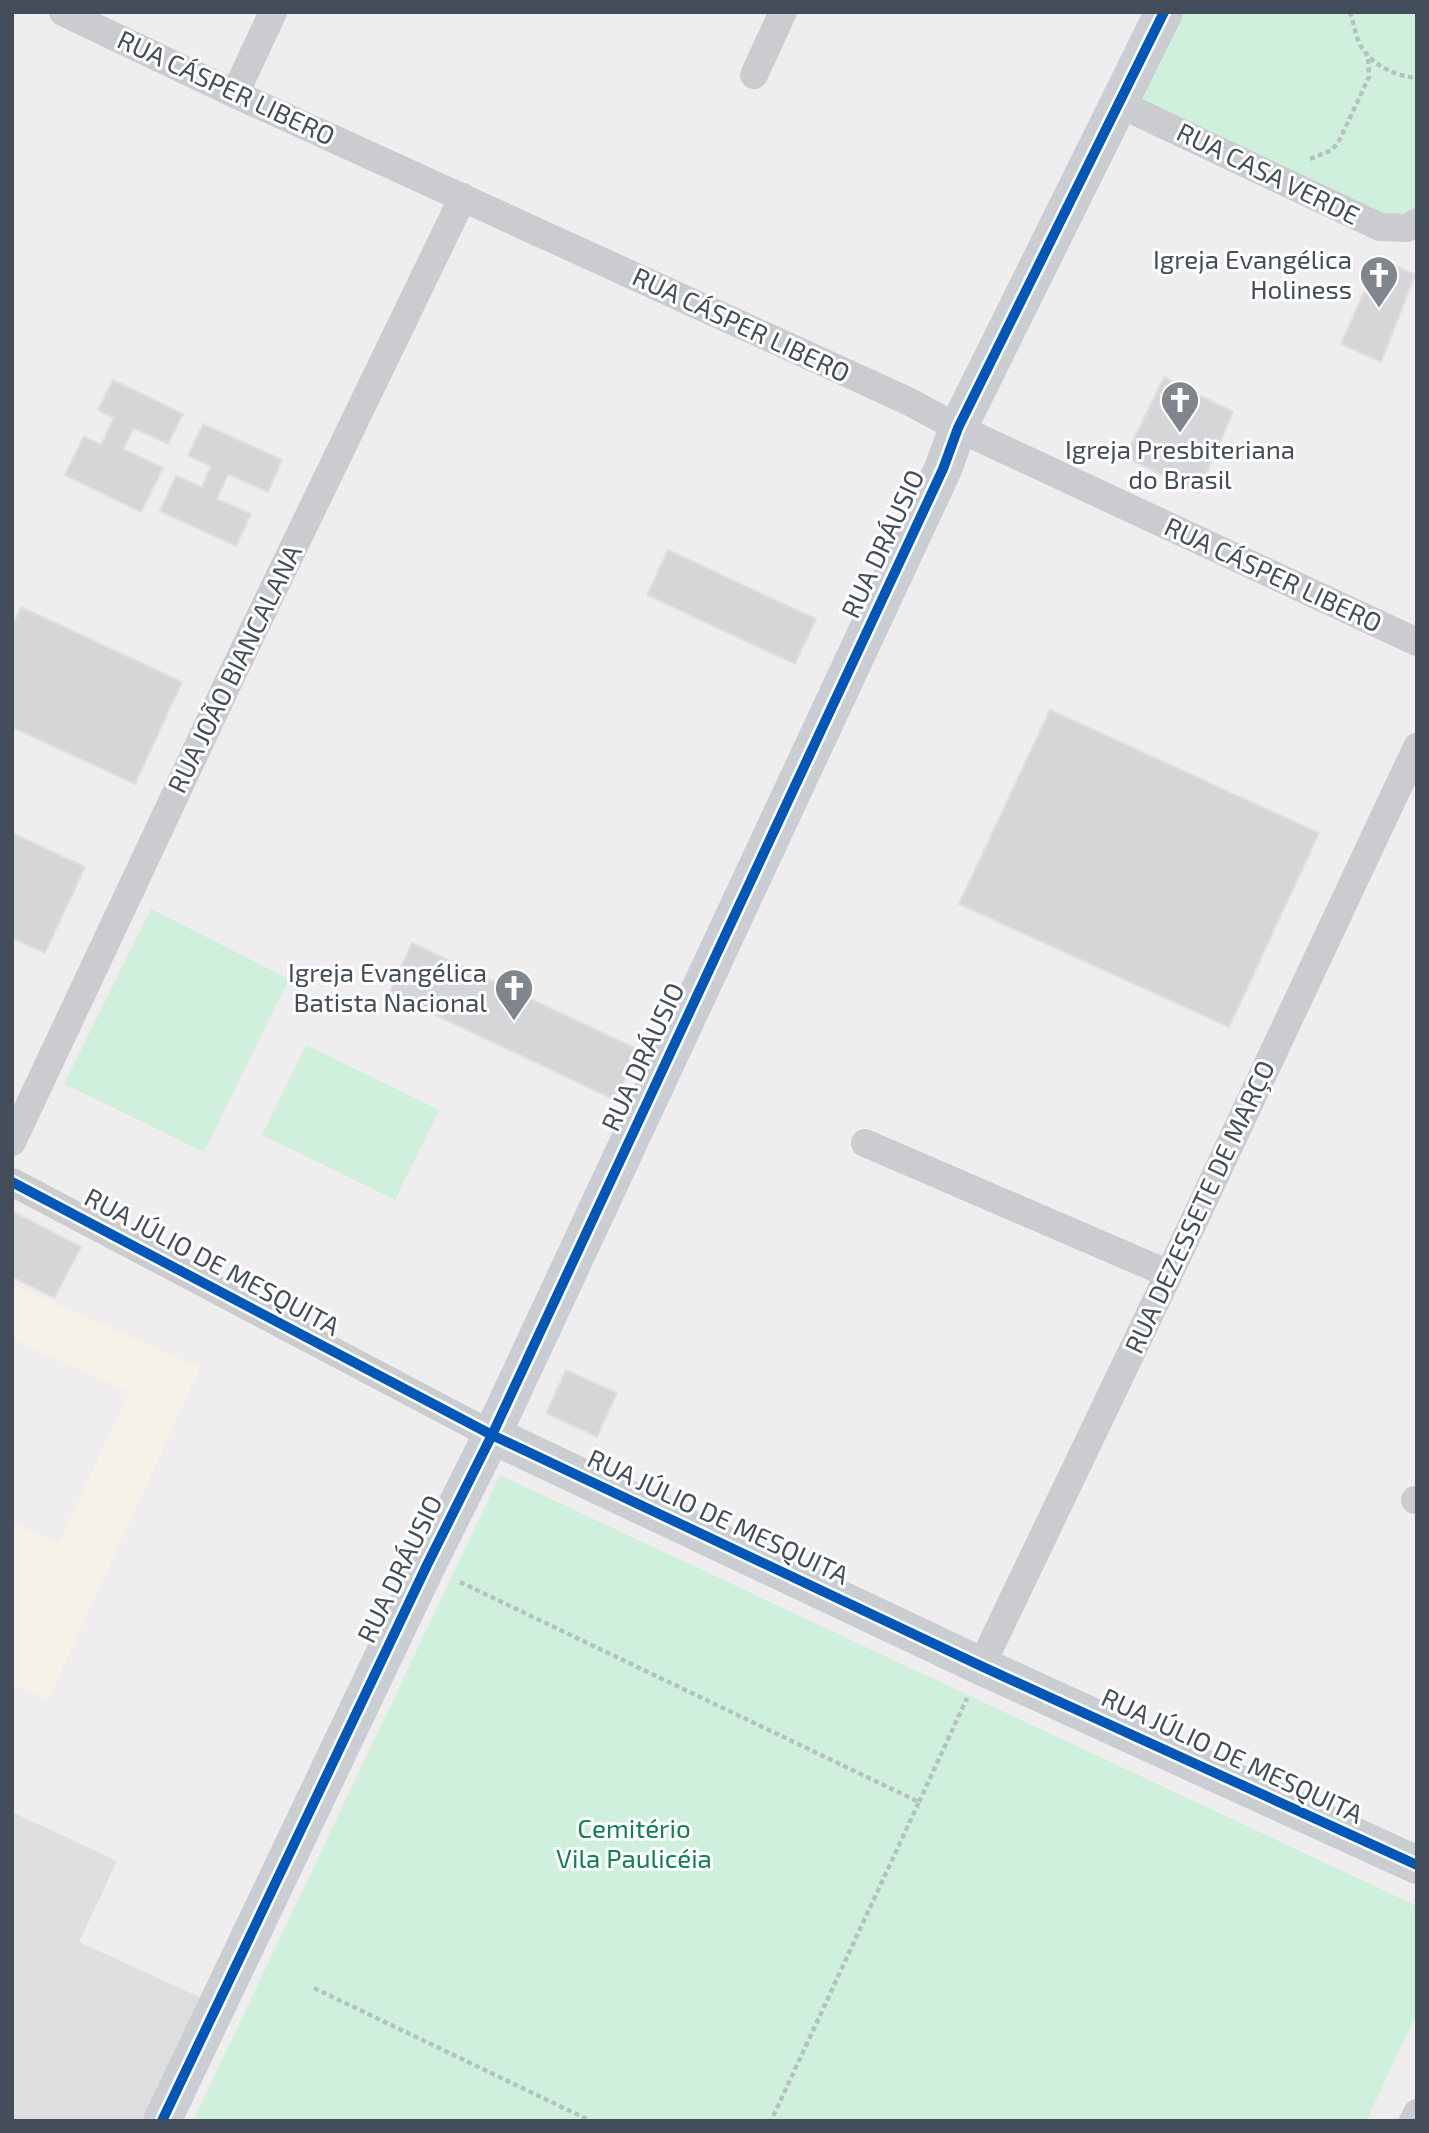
<svg xmlns="http://www.w3.org/2000/svg" width="1429" height="2133" font-family="'Exo 2',sans-serif">
<rect width="100%" height="100%" fill="#efeded"/>
<!-- commercial -->
<path fill="#f7f2e8" d="M12 1284 200 1368 48 1700 12 1684V1522L59 1543 129 1392 12 1339Z"/>
<!-- education -->
<path fill="#e0dfdf" d="M12 1812 117 1861 79 1942 206 2000 149 2121H12Z"/>
<!-- green -->
<path fill="#d0f0de" d="M1177 12H1417V215L1384 225 1135 101Z
M151 909 289 979 204 1152 64 1084Z
M306 1045 439 1110 395 1200 262 1135Z
M500 1475 1417 1906V2014L1366 2121H193Z"/>
<!-- building -->
<path fill="#d6d5d7" stroke="#e0dfe0" stroke-width="2" d="M1379 258 1415 275 1381 362 1341 344Z
M1164 377 1233 412 1198 493 1125 457Z
M113 380 183 414 168 444 134 428 123 449 163 468 141 512 65 475 84 436 101 445 114 418 98 410Z
M203 424 282 460 268 492 228 474 217 499 251 514 236 546 160 511 176 476 202 487 211 466 188 456Z
M668 550 816 619 795 664 647 595Z
M21 607 182 682 135 784 12 727V627Z
M1050 710 1319 833 1229 1027 959 904Z
M12 833 85 867 45 953 12 938Z
M412 943 639 1050 615 1100 389 993Z
M12 1211 81 1247 54 1298 12 1277Z
M566 1370 617 1393 597 1437 546 1413Z"/>
<g fill="none" stroke-linecap="round" stroke-linejoin="round">
<!-- path -->
<path stroke="#b5c3c0" stroke-width="4.5" stroke-dasharray="5 3.5" stroke-linecap="butt" d="M1350 12C1353 21 1355 31 1358 40 1367 63 1394 76 1417 78
M1310 159 1332 150 1340 139 1369 77 1368 55
M460 1582 919 1802 771 2121
M919 1802 967 1698
M314 1988 591 2121"/>
<!-- street -->
<path stroke="#cacccf" stroke-width="28" d="M63 12 235 94 910 402 958 428 1417 642
M754 75 783 12
M235 94 273 12
M1120 104 1380 227 1407 228 1417 222
M12 1142 226 687 463 197
M865 1143 1169 1274
M12 1182 492 1435
M1415 1500H1417
M981 1666 1169 1274 1417 747
M1413 2121 1417 2113"/>
<!-- secondary -->
<path stroke="#cacdd1" stroke-width="38" d="M492 1435 981 1666 1417 1865
M162 2121 427 1565 492 1435 943 469 958 428 1164 12"/>
<!-- cycleway casing -->
<g stroke="#fff" stroke-width="15">
<path id="cycleway" d="M12 1182 492 1435 981 1666 1417 1865
M162 2121 427 1565 492 1435 943 469 958 428 1164 12"/>
</g>
<!-- cycleway -->
<use href="#cycleway" stroke="#0057b8" stroke-width="10"/>
</g>
<!-- icons -->
<defs>
<g id="church-pin" transform="scale(2.0125)"><path d="M0 17L-7.5 6A9.5 9.5 0 1 1 7.5 6Z" fill="#80868e" stroke="#fff"/><path d="M-1.2-6h2.4v3.5h3.3v2.4h-3.3V6h-2.4V-.1h-3.3v-2.4h3.3Z" fill="#fff"/></g>
</defs>
<g fill-rule="evenodd">
<use href="#church-pin" x="1379" y="275"/>
<use href="#church-pin" x="1180" y="400"/>
<use href="#church-pin" x="514" y="988"/>
</g>
<g text-anchor="middle" stroke-width="6" stroke-linejoin="round" paint-order="stroke">
<!-- street labels -->
<g font-size="26" fill="#444e5b" stroke="#fff">
<text transform="translate(226 88) rotate(25)" y="9">RUA CÁSPER LIBERO</text>
<text transform="translate(1268 174) rotate(26)" y="9">RUA CASA VERDE</text>
<text transform="translate(741 325) rotate(25)" y="9">RUA CÁSPER LIBERO</text>
<text transform="translate(883 544) rotate(-65)" y="9">RUA DRÁUSIO</text>
<text transform="translate(1273 575) rotate(25)" y="9">RUA CÁSPER LIBERO</text>
<text transform="translate(235 669) rotate(-64)" y="9">RUA JOÃO BIANCALANA</text>
<text transform="translate(643 1057) rotate(-65)" y="9">RUA DRÁUSIO</text>
<text transform="translate(1200 1207) rotate(-65)" y="9">RUA DEZESSETE DE MARÇO</text>
<text transform="translate(212 1262) rotate(28)" y="9">RUA JÚLIO DE MESQUITA</text>
<text transform="translate(718 1517) rotate(25)" y="9">RUA JÚLIO DE MESQUITA</text>
<text transform="translate(400 1569) rotate(-64)" y="9">RUA DRÁUSIO</text>
<text transform="translate(1232 1756) rotate(25)" y="9">RUA JÚLIO DE MESQUITA</text>
</g>
<!-- poi labels -->
<g font-size="26" fill="#444e5b" stroke="#fff" text-anchor="end">
<text x="1352" y="269">Igreja Evangélica<tspan x="1352" dy="30">Holiness</tspan></text>
<text x="1180" y="459" text-anchor="middle">Igreja Presbiteriana<tspan x="1180" dy="30">do Brasil</tspan></text>
<text x="487" y="982">Igreja Evangélica<tspan x="487" dy="30">Batista Nacional</tspan></text>
</g>
<!-- park labels -->
<g font-size="26" fill="#108151" stroke="#fff">
<text x="634" y="1838">Cemitério<tspan x="634" dy="30">Vila Paulicéia</tspan></text>
</g>
</g>
<!-- border -->
<rect width="1429" height="2133" fill="none" stroke="#444e5b" stroke-width="28"/>
</svg>
